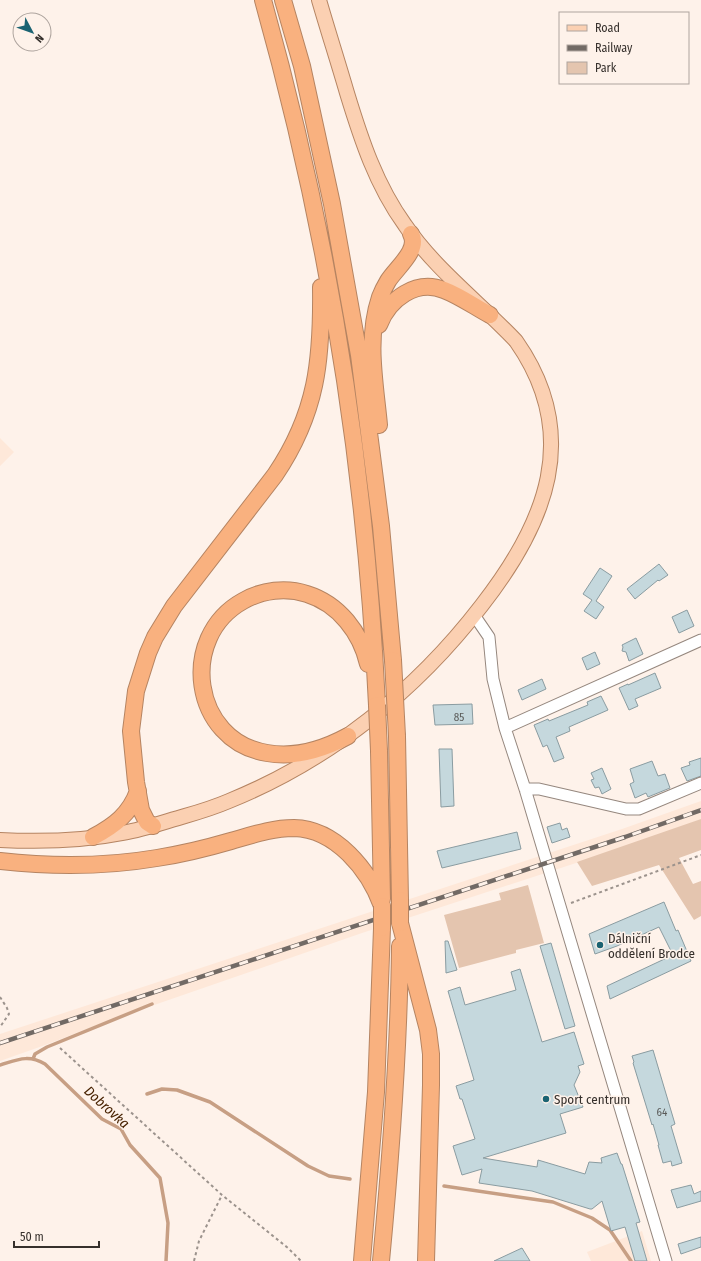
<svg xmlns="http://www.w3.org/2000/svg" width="701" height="1261" font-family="'Fira Sans Condensed',sans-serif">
<rect width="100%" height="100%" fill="#fef2ea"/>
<!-- built -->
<path fill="#fee8d9" d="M0 438 14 452 0 466Z
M701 801V819L691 823 628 846 362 933 105 1022 48 1044 0 1061V1034L622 829Z
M642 1231 651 1261H591L587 1252Z"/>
<!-- green -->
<path fill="#e4c5af" d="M701 819V850L679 858 693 884 701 881V916L694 920 659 865 592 886 577 862Z
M528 885 544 943 516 950V953L459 968 444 915 501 900 499 893Z"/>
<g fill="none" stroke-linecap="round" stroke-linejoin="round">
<!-- stream -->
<path stroke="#c79f84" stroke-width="3.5" d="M33 1059 35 1054 47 1047 152 1004
M0 1065C17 1060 28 1054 45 1064L102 1119 121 1129 130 1145 160 1178 168 1223 166 1261
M147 1094 162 1089 177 1090 210 1102 308 1166 329 1176 350 1179
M444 1186 553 1202 592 1218 610 1230 631 1261"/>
</g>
<!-- building -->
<path fill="#c5d8dd" stroke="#8a9ca1" d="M659 564 668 575 659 581 658 580 635 599 627 589Z
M600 568 612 576 596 601 604 607 596 619 584 611 592 600 583 594Z
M687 610 694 626 679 633 672 617Z
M636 638 643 654 629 661 626 652 622 651 623 647 622 645Z
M595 652 600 664 587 670 582 658Z
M655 673 661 688 635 699 638 706 629 710 619 688 628 684V685Z
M542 679 546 689 522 700 518 690Z
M601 696 608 710 569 727 570 731 556 737 564 758 554 762 547 745 543 747 534 725 548 719 549 721 588 705 587 702Z
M472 704 473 724 435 725 433 705Z
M439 749H452L454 806 441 807Z
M701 758V776L687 781 681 768 690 765 689 762Z
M652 761 658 776 665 774 670 788 648 797 646 793 635 798 630 784 634 782 630 769Z
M602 768 611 789 602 794 599 787 595 788 591 780 594 779 591 773Z
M560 823 562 830 567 828 570 837 552 843 547 827Z
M517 832 521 849 442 868 437 851Z
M664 902 676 931 678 930 691 961 610 999 607 986 673 955 659 927 617 946 595 954 589 934Z
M445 941H448L457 970 446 973Z
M551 943 575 1026 565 1029 540 946Z
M520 969 542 1042 574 1032 584 1064 578 1066 580 1072 574 1085 583 1107 560 1114 566 1133 483 1158 537 1167 538 1160 585 1174 589 1162 602 1163 601 1158 617 1153 621 1164H622L640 1222 636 1223 647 1261H635L625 1227 611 1231 602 1201 592 1209H590L532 1191 479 1183 482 1169 462 1175 453 1146 475 1139 462 1099H460L456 1086 474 1080 448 991 460 987 465 1005 516 990 511 972Z
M653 1050 675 1124 671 1126 682 1163 672 1166 671 1161 663 1163 658 1145H659L653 1124 652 1125 633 1063 634 1062 632 1056Z
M691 1185 694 1194 701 1191V1201L677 1208 671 1190Z
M701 1237V1247L681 1254 678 1244Z
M522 1248 530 1261H494Z"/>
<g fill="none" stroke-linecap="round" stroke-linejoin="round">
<!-- minor casing -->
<g stroke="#95877e" stroke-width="13">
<path id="minor" d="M474 615 489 637 493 679 505 728 525 789 666 1261
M505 728 701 640
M525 789H539L626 809H639L701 783"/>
</g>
<!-- major casing -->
<g stroke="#b58462" stroke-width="16">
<path id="major" d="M0 840C41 842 83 841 123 833 144 829 164 822 185 816 199 812 215 807 229 801 330 760 416 691 482 605 546 523 582 435 516 341 480 303 434 268 405 225 376 185 361 139 347 93 338 62 328 31 319 0"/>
</g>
<!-- highway casing -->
<g stroke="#b58462" stroke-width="18">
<path id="highway" d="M263 0C327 228 366 468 377 705
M283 0 302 66 332 204 359 355 381 526 393 660
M379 325C389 299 416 279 444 290 460 296 475 307 490 315
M379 425C375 382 366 339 380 297 382 292 385 286 388 281 396 268 420 250 411 234
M348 736C324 749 295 758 267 753 192 741 178 637 243 601 262 590 286 587 307 594 339 604 361 633 368 664
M397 736 400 900
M379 751 382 899
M153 826 147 822 141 810 136 782 131 731 136 691 148 653 155 637 174 606 275 475C317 413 322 360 321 287
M93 837C114 826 130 814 138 791
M0 861C53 867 104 867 157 858 183 854 207 848 231 841 252 835 272 828 294 828 336 829 369 870 382 906
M400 923 428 1030 431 1054V1085L426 1261
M362 1261 376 1092 382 928
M381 1261C391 1156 399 1052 400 946"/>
</g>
<!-- path -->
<path stroke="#9c938d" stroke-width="2" stroke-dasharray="3 3" stroke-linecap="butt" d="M571 903 701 855
M0 997 7 1008 9 1014 0 1027
M60 1048 222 1195 288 1248 301 1261
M194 1261 199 1241 222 1195"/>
<!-- minor -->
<use href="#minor" stroke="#fff" stroke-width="11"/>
<!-- major -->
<use href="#major" stroke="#fbd0b2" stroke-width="14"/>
<!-- highway -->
<use href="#highway" stroke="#f9b17f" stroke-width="16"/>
<!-- rail casing -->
<g stroke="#726a65" stroke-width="4.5">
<path id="rail" d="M0 1043 625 837 701 810"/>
</g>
<!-- rail -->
<use href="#rail" stroke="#fef2ea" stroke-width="3" stroke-dasharray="9" stroke-linecap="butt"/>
<!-- highway-bridge casing -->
<g stroke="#b58462" stroke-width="18" stroke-linecap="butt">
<path id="highway-bridge" d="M393 660 397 736
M377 705 379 751
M400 900V923
M382 906V928"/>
</g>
<!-- highway-bridge -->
<use href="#highway-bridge" stroke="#f9b17f" stroke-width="16"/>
</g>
<!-- markers -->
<g fill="#1b6372" stroke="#fef2ea" stroke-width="1.5">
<circle cx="600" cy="945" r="4"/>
<circle cx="546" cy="1099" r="4"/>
</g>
<g text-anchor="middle" stroke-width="3" stroke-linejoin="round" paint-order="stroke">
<!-- number labels -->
<g font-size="11" fill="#5a5a58">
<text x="459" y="721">85</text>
<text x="662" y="1116">64</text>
</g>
<!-- poi labels -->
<g font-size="13" fill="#36302c" stroke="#fef2ea" text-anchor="start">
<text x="608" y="943">Dálniční<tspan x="608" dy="15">oddělení Brodce</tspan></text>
<text x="554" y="1104">Sport centrum</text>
</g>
<!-- water labels -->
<g font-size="14" font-style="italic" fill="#482201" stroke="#fef2ea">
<text transform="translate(107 1107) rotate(42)" y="5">Dobrovka</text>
</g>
</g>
<!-- legend -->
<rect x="559" y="12" width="130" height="72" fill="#fef2ea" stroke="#aea49e"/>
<rect x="567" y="25" width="20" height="6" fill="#fbd0b2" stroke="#aea49e"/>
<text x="595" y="32" font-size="12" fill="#36302c">Road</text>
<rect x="567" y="45" width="20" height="6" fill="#726a65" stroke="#aea49e"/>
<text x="595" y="52" font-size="12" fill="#36302c">Railway</text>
<rect x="567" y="62" width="20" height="12" fill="#e4c5af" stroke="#aea49e"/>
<text x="595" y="72" font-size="12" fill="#36302c">Park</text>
<!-- north arrow -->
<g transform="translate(32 32) rotate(131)"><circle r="19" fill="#fef2ea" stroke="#aea49e"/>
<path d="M0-3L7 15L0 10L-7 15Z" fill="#1b6372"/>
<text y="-6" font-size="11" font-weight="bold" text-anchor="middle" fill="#36302c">N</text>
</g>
<!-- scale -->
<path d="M14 1241v6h85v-6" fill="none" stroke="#36302c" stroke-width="2"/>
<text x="20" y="1241" font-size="12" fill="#36302c" stroke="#fef2ea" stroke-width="3" paint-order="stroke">50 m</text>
</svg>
